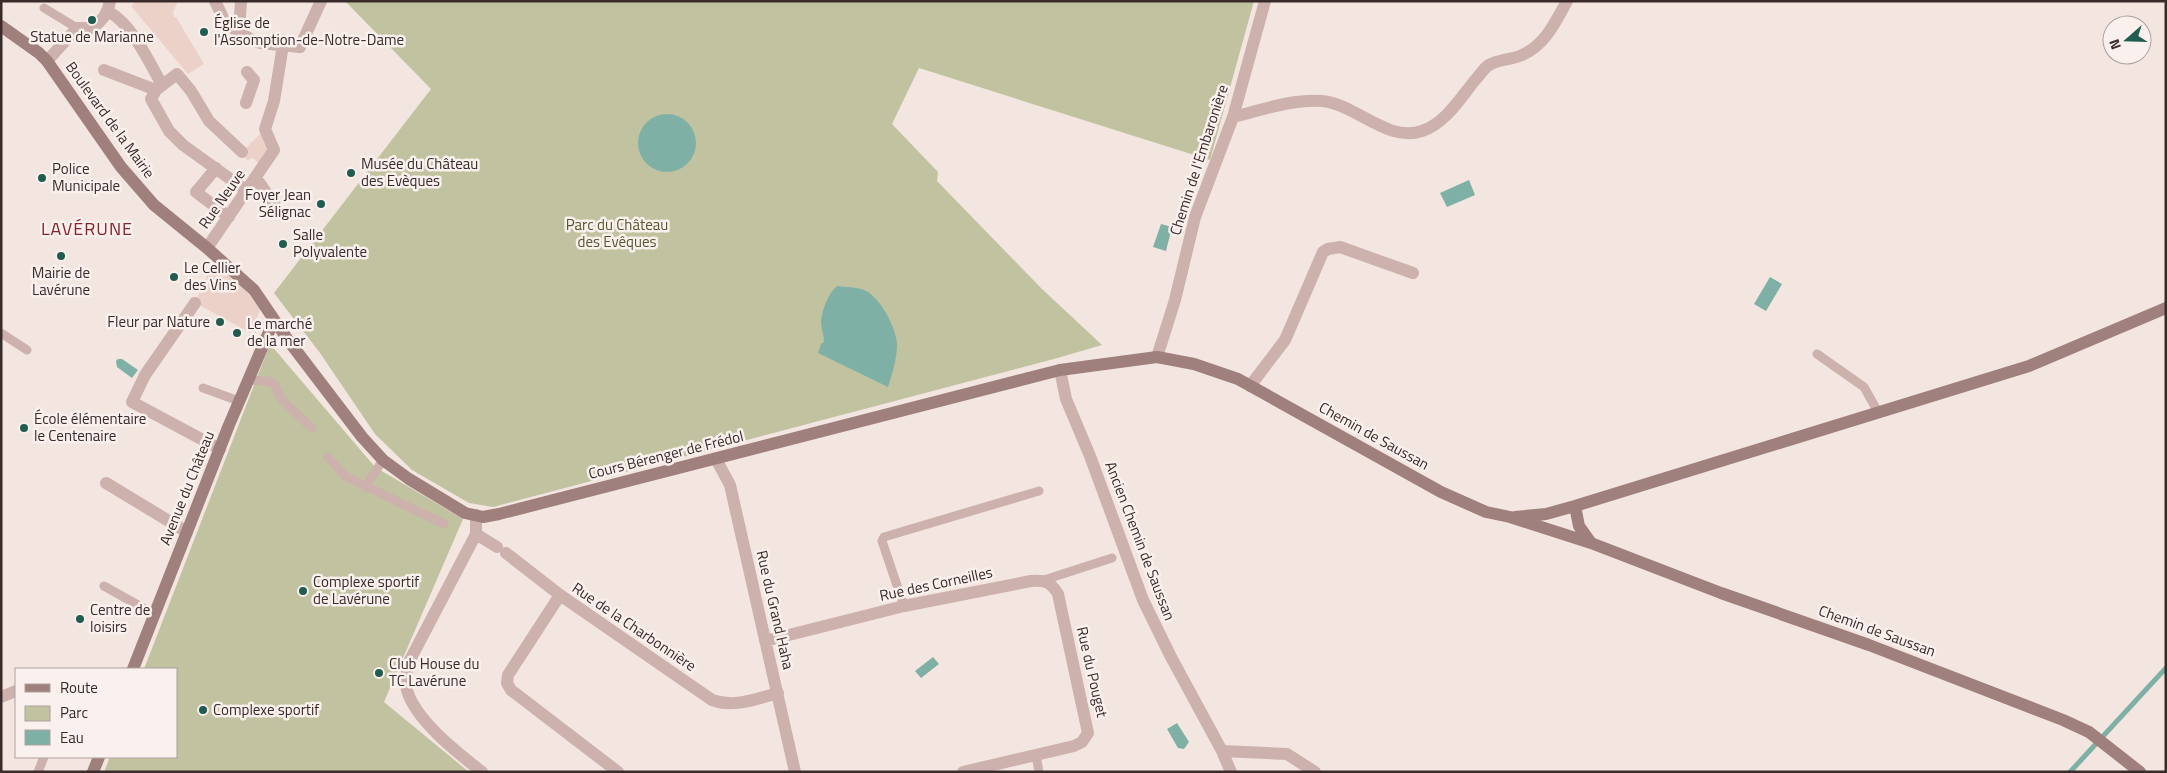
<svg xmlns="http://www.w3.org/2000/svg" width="2167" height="773" font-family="'Titillium Web',sans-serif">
<rect width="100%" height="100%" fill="#f3e5e0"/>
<!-- green -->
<path fill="#c1c3a0" d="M345 1H1254L1210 160 919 68 892 124 938 172 937 181 1041 288 1102 345 1054 359 493 507 469 503 412 470 375 434 320 353 274 293 431 89Z
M270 344 375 467 463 519 384 702 469 772H104L110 757H176V669H144Z"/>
<!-- plaza -->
<path fill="#ebd1c8" d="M136 1H178L173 12 174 17H176L204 64 188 74 131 6Z
M265 129 274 150 263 168 253 158 247 160 242 152Z
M213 262 248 293 260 310 251 333 195 303Z"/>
<!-- water -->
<path fill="#7fb0a5" d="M638 143a29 29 0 1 1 58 0a29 29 0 1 1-58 0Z
M1469 180 1475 195 1447 207 1440 193Z
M1161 224 1172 227 1166 251 1153 247Z
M1770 277 1782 284 1766 311 1754 304Z
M837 286C845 287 857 287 864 290 880 296 897 329 897 345 897 359 892 374 888 387L818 353 821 344 824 342C824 335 821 328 821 322 822 309 828 294 837 286Z
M118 359H122L138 370 132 378 117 367 116 361Z
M933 657 939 664 921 678 915 671Z
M1177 723 1189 742 1184 749 1178 748 1167 729Z"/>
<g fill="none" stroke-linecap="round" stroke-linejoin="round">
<!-- stream -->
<path stroke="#7fb0a5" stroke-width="5" d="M2070 772 2166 668"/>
<!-- lane -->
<path stroke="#ccb1ac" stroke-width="9" d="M44 8 77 28
M1 333 27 350
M1817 354 1864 387 1878 412
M248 380 268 381 275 385 281 399 312 428
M203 388 239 401
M328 457 345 476 444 524
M365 487 383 460
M1044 580 1112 558
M104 586 154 614
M904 606 882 541 884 537 1039 491
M1036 755 1039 772
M38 772 44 757"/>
<!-- street -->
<path stroke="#ccb1ac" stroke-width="12" d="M215 1 226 24 252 40 260 43 300 47 321 1
M109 12C131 23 150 63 162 85
M239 31 241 1
M47 61 77 28H93C102 20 108 14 110 1
M104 70 156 90
M246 103 254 80 247 72
M1233 117C1262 110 1291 99 1322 101 1356 104 1387 143 1422 131 1446 123 1461 97 1476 79 1480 75 1484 68 1489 65 1498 59 1512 60 1522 55 1545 45 1555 23 1567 1
M242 152 209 121 191 91 177 74 156 90 151 99 169 131 183 145 247 191
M216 168 196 192 229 217
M256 178 278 210
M207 248 274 150 265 129 274 101 283 45
M195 303 145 375 132 402 220 449
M1157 357 1175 300 1195 217 1233 117 1265 1
M1060 370 1066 399 1090 456 1143 600 1171 657 1222 751 1231 772
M1250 386 1285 340 1323 252 1328 249 1340 247 1413 273
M716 459 730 485 795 772
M106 483 187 532
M476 515V534L410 660C407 670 404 680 407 690 415 720 458 753 482 772
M476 534 497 547
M506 553 560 595
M765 641 904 606 1031 581C1045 580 1051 582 1058 594L1088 733 1082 742 1074 746 963 772
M1 697 16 691
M1222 751 1287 754 1315 772
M618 772 511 690 507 683 508 675 560 595 712 700C734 708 756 699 778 693"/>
<!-- secondary -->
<path stroke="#a0807d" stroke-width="12" d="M1 26 39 53 47 61 121 167 154 205 207 248 254 290 288 340 362 437 383 460 409 479 465 513 483 517 499 514 1060 370 1157 357 1194 364 1238 379 1441 492 1486 512 1510 517 1591 543 1721 593 1869 645 2063 720 2089 732 2140 772
M1575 506 1579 526 1591 543
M1515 517 1546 514 1575 506 2029 366 2166 308
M133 669 229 425 274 320
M93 772 99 757"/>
</g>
<!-- markers -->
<g fill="#205c4f" stroke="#faf0ed" stroke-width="2">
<circle cx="92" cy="20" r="5"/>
<circle cx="204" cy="32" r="5"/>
<circle cx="351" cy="173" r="5"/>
<circle cx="42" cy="178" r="5"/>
<circle cx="321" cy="204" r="5"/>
<circle cx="283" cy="244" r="5"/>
<circle cx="61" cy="256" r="5"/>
<circle cx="174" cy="277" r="5"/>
<circle cx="220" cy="322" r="5"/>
<circle cx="237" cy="333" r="5"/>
<circle cx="24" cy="428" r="5"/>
<circle cx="303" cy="591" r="5"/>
<circle cx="80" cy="619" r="5"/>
<circle cx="379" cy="673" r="5"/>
<circle cx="203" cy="710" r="5"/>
</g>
<g text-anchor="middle" stroke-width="5" stroke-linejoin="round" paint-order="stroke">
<!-- poi labels -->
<g font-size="15" fill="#3a2b2b" stroke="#faf0ed" text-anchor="start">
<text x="214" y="28">Église de<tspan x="214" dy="17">l'Assomption-de-Notre-Dame</tspan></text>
<text x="92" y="42" text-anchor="middle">Statue de Marianne</text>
<text x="361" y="169">Musée du Château<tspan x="361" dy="17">des Evèques</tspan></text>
<text x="52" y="174">Police<tspan x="52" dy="17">Municipale</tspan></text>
<text x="311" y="200" text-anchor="end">Foyer Jean<tspan x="311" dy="17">Sélignac</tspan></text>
<text x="293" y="240">Salle<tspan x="293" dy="17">Polyvalente</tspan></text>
<text x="184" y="273">Le Cellier<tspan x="184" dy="17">des Vins</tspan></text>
<text x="61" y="278" text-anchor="middle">Mairie de<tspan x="61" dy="17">Lavérune</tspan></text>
<text x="210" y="327" text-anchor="end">Fleur par Nature</text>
<text x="247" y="329">Le marché<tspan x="247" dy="17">de la mer</tspan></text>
<text x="34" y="424">École élémentaire<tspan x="34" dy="17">le Centenaire</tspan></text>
<text x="313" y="587">Complexe sportif<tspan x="313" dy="17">de Lavérune</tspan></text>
<text x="90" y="615">Centre de<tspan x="90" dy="17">loisirs</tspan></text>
<text x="389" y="669">Club House du<tspan x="389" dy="17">TC Lavérune</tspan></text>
<text x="213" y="715">Complexe sportif</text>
</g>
<!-- street labels -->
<g font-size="15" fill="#3a2b2b" stroke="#faf0ed">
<text transform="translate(110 120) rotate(54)" y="5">Boulevard de la Mairie</text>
<text transform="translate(1199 160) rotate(-72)" y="5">Chemin de l'Embaronière</text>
<text transform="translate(222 199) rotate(-55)" y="5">Rue Neuve</text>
<text transform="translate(1374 436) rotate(29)" y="5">Chemin de Saussan</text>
<text transform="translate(666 455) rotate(-14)" y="5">Cours Bérenger de Frédol</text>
<text transform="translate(187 488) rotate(-68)" y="5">Avenue du Château</text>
<text transform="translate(1140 541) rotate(69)" y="5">Ancien Chemin de Saussan</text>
<text transform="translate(936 584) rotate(-12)" y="5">Rue des Corneilles</text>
<text transform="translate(775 610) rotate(77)" y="5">Rue du Grand Haha</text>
<text transform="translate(634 627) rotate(34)" y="5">Rue de la Charbonnière</text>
<text transform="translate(1877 631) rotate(20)" y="5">Chemin de Saussan</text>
<text transform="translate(1092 672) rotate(77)" y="5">Rue du Pouget</text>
</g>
<!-- park labels -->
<g font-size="15" fill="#55582e" stroke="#faf0ed">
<text x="617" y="230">Parc du Château<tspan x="617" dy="17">des Evêques</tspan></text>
</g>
<!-- quarter labels -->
<g font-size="18" letter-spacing="1" fill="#892428" stroke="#faf0ed">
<text x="87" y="235">LAVÉRUNE</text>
</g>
</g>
<!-- border -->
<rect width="2167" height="773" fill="none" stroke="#3a2b2b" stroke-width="5"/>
<!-- legend -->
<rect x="15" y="668" width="162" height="90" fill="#faf0ed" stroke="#ada19f"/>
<rect x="25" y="684" width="25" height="8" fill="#a0807d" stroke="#ada19f"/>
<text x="60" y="693" font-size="15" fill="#3a2b2b">Route</text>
<rect x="25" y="706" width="25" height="15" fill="#c1c3a0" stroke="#ada19f"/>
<text x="60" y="718" font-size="15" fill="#3a2b2b">Parc</text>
<rect x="25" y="730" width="25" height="15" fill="#7fb0a5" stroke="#ada19f"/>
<text x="60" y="743" font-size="15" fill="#3a2b2b">Eau</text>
<!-- north arrow -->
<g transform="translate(2127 40) rotate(250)"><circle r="24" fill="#faf0ed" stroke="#ada19f"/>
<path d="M0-4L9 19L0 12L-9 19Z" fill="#205c4f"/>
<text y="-8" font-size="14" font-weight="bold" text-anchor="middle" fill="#3a2b2b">N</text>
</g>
</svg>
